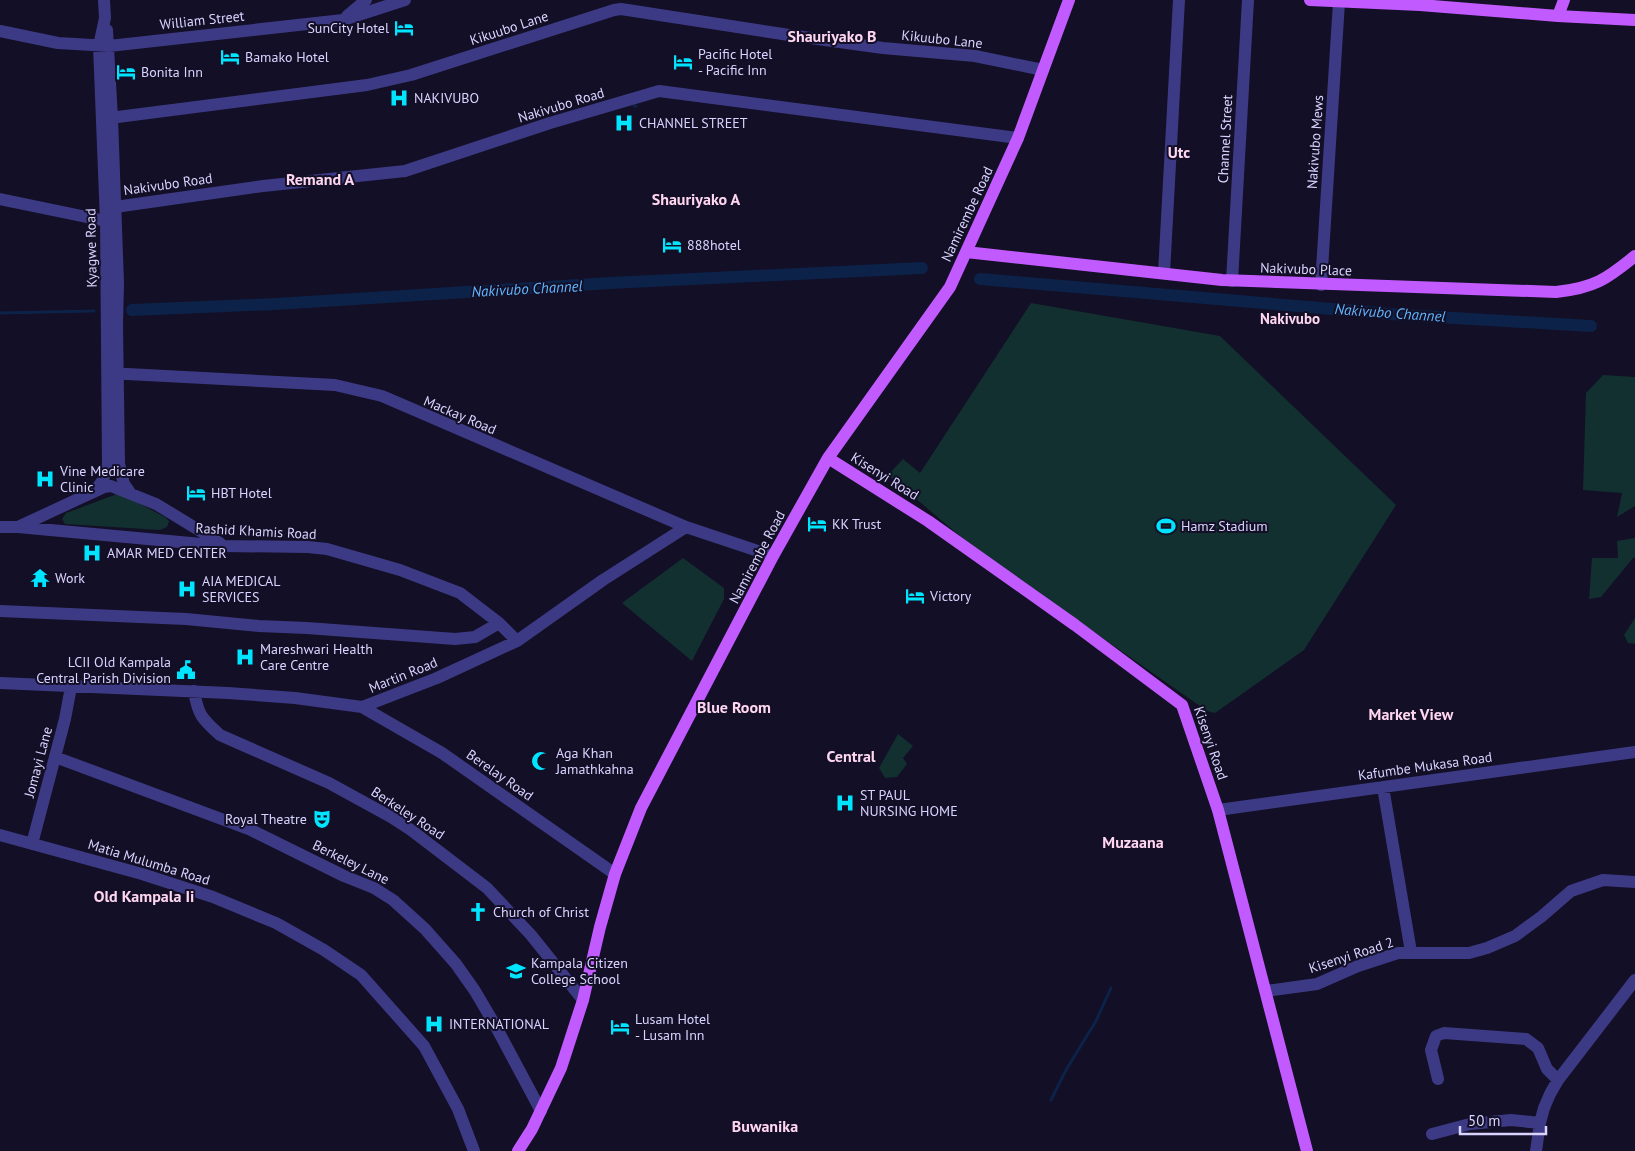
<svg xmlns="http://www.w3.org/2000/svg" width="1635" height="1151" font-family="'PT Sans',sans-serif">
<rect width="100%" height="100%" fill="#130f26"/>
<!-- green -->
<path fill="#12302f" d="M1031 303 1220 336 1396 505 1304 650 1215 713 1207 711 974 548 888 475 903 459 920 473Z
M1603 375 1635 377V506L1617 517 1622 493 1583 490 1586 393Z
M117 494 127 497 165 517 169 521 167 527 160 530 65 524 62 519 66 513Z
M1635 538V558H1633L1601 597 1589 599 1592 558H1618L1617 541Z
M683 558 724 588V599L692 661 622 603Z
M1635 618V644L1628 643 1624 635Z
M898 734 913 746 903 758 907 764 897 777 885 778 879 768Z"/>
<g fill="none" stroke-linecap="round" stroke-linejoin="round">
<!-- stream -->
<path stroke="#0c2248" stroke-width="3" d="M634 106H636
M0 313 94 311
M1051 1100 1066 1070 1096 1021 1111 988"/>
<!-- canal -->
<path stroke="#0c2248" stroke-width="12" d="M980 279 1403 315 1591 326
M132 310 276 304 610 283 922 268"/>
<!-- minor -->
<path stroke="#3d3a85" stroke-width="12" d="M347 16 366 0
M107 30 112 118 118 283 117 325 119 464 124 484 131 494
M0 31 58 43 109 46 343 20 405 0
M102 119 367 85 411 75 614 10 621 9 789 35 883 48 975 56 1043 70
M0 199 106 221
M115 207 263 186 405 171 550 123 659 91 1018 138
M1164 273 1179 0
M1232 281 1248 0
M1321 285 1339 2
M108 373 335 385 382 396 686 527 773 556
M94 492 103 480 108 464 106 221 99 46 105 18 104 0
M0 527H18L223 546 308 547 327 549 400 570 460 593 499 623 517 641
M18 527 104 487 111 486 156 504 220 543
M0 611 186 619 259 626 307 628 455 639 475 637 499 623
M0 683 228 693 295 698 362 707 437 678 517 641 603 580 686 527
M194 691C198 715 202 719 220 735L329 783 391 817 411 830 487 888 531 935 583 1000
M362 707 442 753 615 874
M55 757 251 830 344 876 374 888 393 900 425 929 456 964 475 991 495 1025 541 1111
M1383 787 1411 952
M1218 810 1635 752
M0 835 142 874 213 897 276 923 324 950 361 975 424 1046 458 1109 474 1151
M32 844 65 719 71 687
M1266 991 1317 984 1358 966 1398 953H1469L1487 948 1515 936 1541 917 1571 891 1603 880 1635 882
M1438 1079 1431 1050 1436 1036 1444 1033 1526 1039 1538 1048 1547 1069 1558 1080
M1432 1134 1470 1124 1511 1120 1540 1123
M1536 1151 1540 1123 1544 1108 1550 1094 1558 1080 1635 980"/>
<!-- major -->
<path stroke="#c25bff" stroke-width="12" d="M1310 0 1420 5 1558 16 1635 20
M1558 16 1564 0
M966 252 1222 280 1556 292C1594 288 1607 279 1635 256
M828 458 928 521 1075 625 1182 705 1218 810 1307 1151
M518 1151 532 1129 561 1068 583 1000 600 927 615 874 641 808 773 556 828 458 950 287 1018 138 1069 0"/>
</g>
<!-- icons -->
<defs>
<g id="hotel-bare" transform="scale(1.5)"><path d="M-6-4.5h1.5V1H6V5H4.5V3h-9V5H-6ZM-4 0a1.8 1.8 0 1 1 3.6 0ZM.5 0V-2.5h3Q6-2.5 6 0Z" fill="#00e5ff" stroke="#130f26" stroke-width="2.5" paint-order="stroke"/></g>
<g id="hospital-bare" transform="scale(1.5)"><path d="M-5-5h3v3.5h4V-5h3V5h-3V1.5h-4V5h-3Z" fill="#00e5ff" stroke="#130f26" stroke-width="2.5" paint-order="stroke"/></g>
<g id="stadium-bare" transform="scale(1.5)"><path d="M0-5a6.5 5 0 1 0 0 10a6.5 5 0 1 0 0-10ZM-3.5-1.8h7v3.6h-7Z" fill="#00e5ff" stroke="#130f26" stroke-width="2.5" paint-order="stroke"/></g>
<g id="temple-bare" transform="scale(1.5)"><path d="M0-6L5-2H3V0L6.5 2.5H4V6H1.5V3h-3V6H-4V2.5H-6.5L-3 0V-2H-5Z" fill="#00e5ff" stroke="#130f26" stroke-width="2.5" paint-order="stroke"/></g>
<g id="civic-bare" transform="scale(1.5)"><path d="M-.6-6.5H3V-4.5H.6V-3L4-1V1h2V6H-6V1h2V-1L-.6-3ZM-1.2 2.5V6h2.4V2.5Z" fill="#00e5ff" stroke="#130f26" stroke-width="2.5" paint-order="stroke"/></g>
<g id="mosque-bare" transform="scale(1.5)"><path d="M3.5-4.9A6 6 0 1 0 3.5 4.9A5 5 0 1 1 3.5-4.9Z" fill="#00e5ff" stroke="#130f26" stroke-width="2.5" paint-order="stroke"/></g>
<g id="theatre-bare" transform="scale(1.5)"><path d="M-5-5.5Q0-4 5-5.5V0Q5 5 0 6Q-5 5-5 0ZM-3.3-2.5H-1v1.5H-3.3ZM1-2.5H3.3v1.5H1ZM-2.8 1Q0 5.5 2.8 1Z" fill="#00e5ff" stroke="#130f26" stroke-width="2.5" paint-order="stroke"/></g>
<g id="church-bare" transform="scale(1.5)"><path d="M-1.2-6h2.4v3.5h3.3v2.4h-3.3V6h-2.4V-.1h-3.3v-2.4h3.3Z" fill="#00e5ff" stroke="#130f26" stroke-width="2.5" paint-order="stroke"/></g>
<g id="university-bare" transform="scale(1.5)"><path d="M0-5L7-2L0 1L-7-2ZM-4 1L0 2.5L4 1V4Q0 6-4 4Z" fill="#00e5ff" stroke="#130f26" stroke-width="2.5" paint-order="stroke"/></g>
</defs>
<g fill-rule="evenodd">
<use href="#hotel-bare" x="404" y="28"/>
<use href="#hotel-bare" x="230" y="57"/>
<use href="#hotel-bare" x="683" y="62"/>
<use href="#hotel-bare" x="126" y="72"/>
<use href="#hospital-bare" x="399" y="98"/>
<use href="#hospital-bare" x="624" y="123"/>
<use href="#hotel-bare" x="672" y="245"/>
<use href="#hospital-bare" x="45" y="479"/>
<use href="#hotel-bare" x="196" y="493"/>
<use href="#hotel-bare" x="817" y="524"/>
<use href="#stadium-bare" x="1166" y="526"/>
<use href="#hospital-bare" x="92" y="553"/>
<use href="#temple-bare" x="40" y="578"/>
<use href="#hospital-bare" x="187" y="589"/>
<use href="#hotel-bare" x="915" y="596"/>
<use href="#hospital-bare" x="245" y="657"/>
<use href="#civic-bare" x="186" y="670"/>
<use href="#mosque-bare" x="541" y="761"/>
<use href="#hospital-bare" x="845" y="803"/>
<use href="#theatre-bare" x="322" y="819"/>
<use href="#church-bare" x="478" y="912"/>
<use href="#university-bare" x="516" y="971"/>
<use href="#hospital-bare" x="434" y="1024"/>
<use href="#hotel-bare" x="620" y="1027"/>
</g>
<g text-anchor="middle" stroke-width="4" stroke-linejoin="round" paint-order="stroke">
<!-- street labels -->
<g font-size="14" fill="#d9d4ff" stroke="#130f26">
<text transform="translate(202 20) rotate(-6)" y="5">William Street</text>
<text transform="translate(509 28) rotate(-18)" y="5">Kikuubo Lane</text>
<text transform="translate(942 39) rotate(6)" y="5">Kikuubo Lane</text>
<text transform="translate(561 105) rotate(-17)" y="5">Nakivubo Road</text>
<text transform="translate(1225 139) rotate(-87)" y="5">Channel Street</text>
<text transform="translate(1315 142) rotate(-86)" y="5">Nakivubo Mews</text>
<text transform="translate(168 184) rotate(-8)" y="5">Nakivubo Road</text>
<text transform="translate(967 214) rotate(-65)" y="5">Namirembe Road</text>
<text transform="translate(91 248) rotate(-91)" y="5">Kyagwe Road</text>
<text transform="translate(1306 269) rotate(2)" y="5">Nakivubo Place</text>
<text transform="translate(460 415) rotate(23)" y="5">Mackay Road</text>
<text transform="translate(885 476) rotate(32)" y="5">Kisenyi Road</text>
<text transform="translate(256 531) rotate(3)" y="5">Rashid Khamis Road</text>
<text transform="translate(757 557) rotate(-62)" y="5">Namirembe Road</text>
<text transform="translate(403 675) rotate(-22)" y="5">Martin Road</text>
<text transform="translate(1211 743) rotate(71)" y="5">Kisenyi Road</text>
<text transform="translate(38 762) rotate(-75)" y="5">Jomayi Lane</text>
<text transform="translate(1425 766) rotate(-8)" y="5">Kafumbe Mukasa Road</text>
<text transform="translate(500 775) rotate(35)" y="5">Berelay Road</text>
<text transform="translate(408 813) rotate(33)" y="5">Berkeley Road</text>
<text transform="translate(149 862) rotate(17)" y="5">Matia Mulumba Road</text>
<text transform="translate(351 862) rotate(26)" y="5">Berkeley Lane</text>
<text transform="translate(1351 955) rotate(-18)" y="5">Kisenyi Road 2</text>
</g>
<!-- poi labels -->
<g font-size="14" fill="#d9d4ff" stroke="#130f26" text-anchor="start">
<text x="389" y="33" text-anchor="end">SunCity Hotel</text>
<text x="698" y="59">Pacific Hotel<tspan x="698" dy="16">- Pacific Inn</tspan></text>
<text x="245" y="62">Bamako Hotel</text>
<text x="141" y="77">Bonita Inn</text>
<text x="414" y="103">NAKIVUBO</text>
<text x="639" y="128">CHANNEL STREET</text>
<text x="687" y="250">888hotel</text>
<text x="60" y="476">Vine Medicare<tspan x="60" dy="16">Clinic</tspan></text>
<text x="211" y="498">HBT Hotel</text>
<text x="832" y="529">KK Trust</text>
<text x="1181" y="531">Hamz Stadium</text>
<text x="107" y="558">AMAR MED CENTER</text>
<text x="55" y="583">Work</text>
<text x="202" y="586">AIA MEDICAL<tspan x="202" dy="16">SERVICES</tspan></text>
<text x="930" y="601">Victory</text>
<text x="260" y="654">Mareshwari Health<tspan x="260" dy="16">Care Centre</tspan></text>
<text x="171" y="667" text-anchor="end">LCII Old Kampala<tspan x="171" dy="16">Central Parish Division</tspan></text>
<text x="556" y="758">Aga Khan<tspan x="556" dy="16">Jamathkahna</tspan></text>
<text x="860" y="800">ST PAUL<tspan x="860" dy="16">NURSING HOME</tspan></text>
<text x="307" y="824" text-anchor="end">Royal Theatre</text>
<text x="493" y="917">Church of Christ</text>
<text x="531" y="968">Kampala Citizen<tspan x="531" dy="16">College School</tspan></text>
<text x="635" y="1024">Lusam Hotel<tspan x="635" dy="16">- Lusam Inn</tspan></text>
<text x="449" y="1029">INTERNATIONAL</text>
</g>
<!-- water labels -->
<g font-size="15" font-style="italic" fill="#62b6ff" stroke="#130f26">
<text transform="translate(527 289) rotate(-3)" y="5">Nakivubo Channel</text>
<text transform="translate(1390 313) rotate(4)" y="5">Nakivubo Channel</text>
</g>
<!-- neighbourhood labels -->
<g font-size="15" font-weight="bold" fill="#ffd6f0" stroke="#130f26">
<text x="1290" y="324">Nakivubo</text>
</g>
<!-- quarter labels -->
<g font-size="16" font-weight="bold" fill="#ffd6f0" stroke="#130f26">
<text x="832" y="42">Shauriyako B</text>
<text x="1179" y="158">Utc</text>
<text x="320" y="185">Remand A</text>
<text x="696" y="205">Shauriyako A</text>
<text x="734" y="713">Blue Room</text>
<text x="1411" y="720">Market View</text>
<text x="851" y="762">Central</text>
<text x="1133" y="848">Muzaana</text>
<text x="144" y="902">Old Kampala Ii</text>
<text x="765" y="1132">Buwanika</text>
</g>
</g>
<!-- scale -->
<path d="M1460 1126v8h86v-8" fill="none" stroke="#d9d4ff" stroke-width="2.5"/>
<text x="1468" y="1126" font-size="15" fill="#d9d4ff" stroke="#130f26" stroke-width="4" paint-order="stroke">50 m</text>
</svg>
